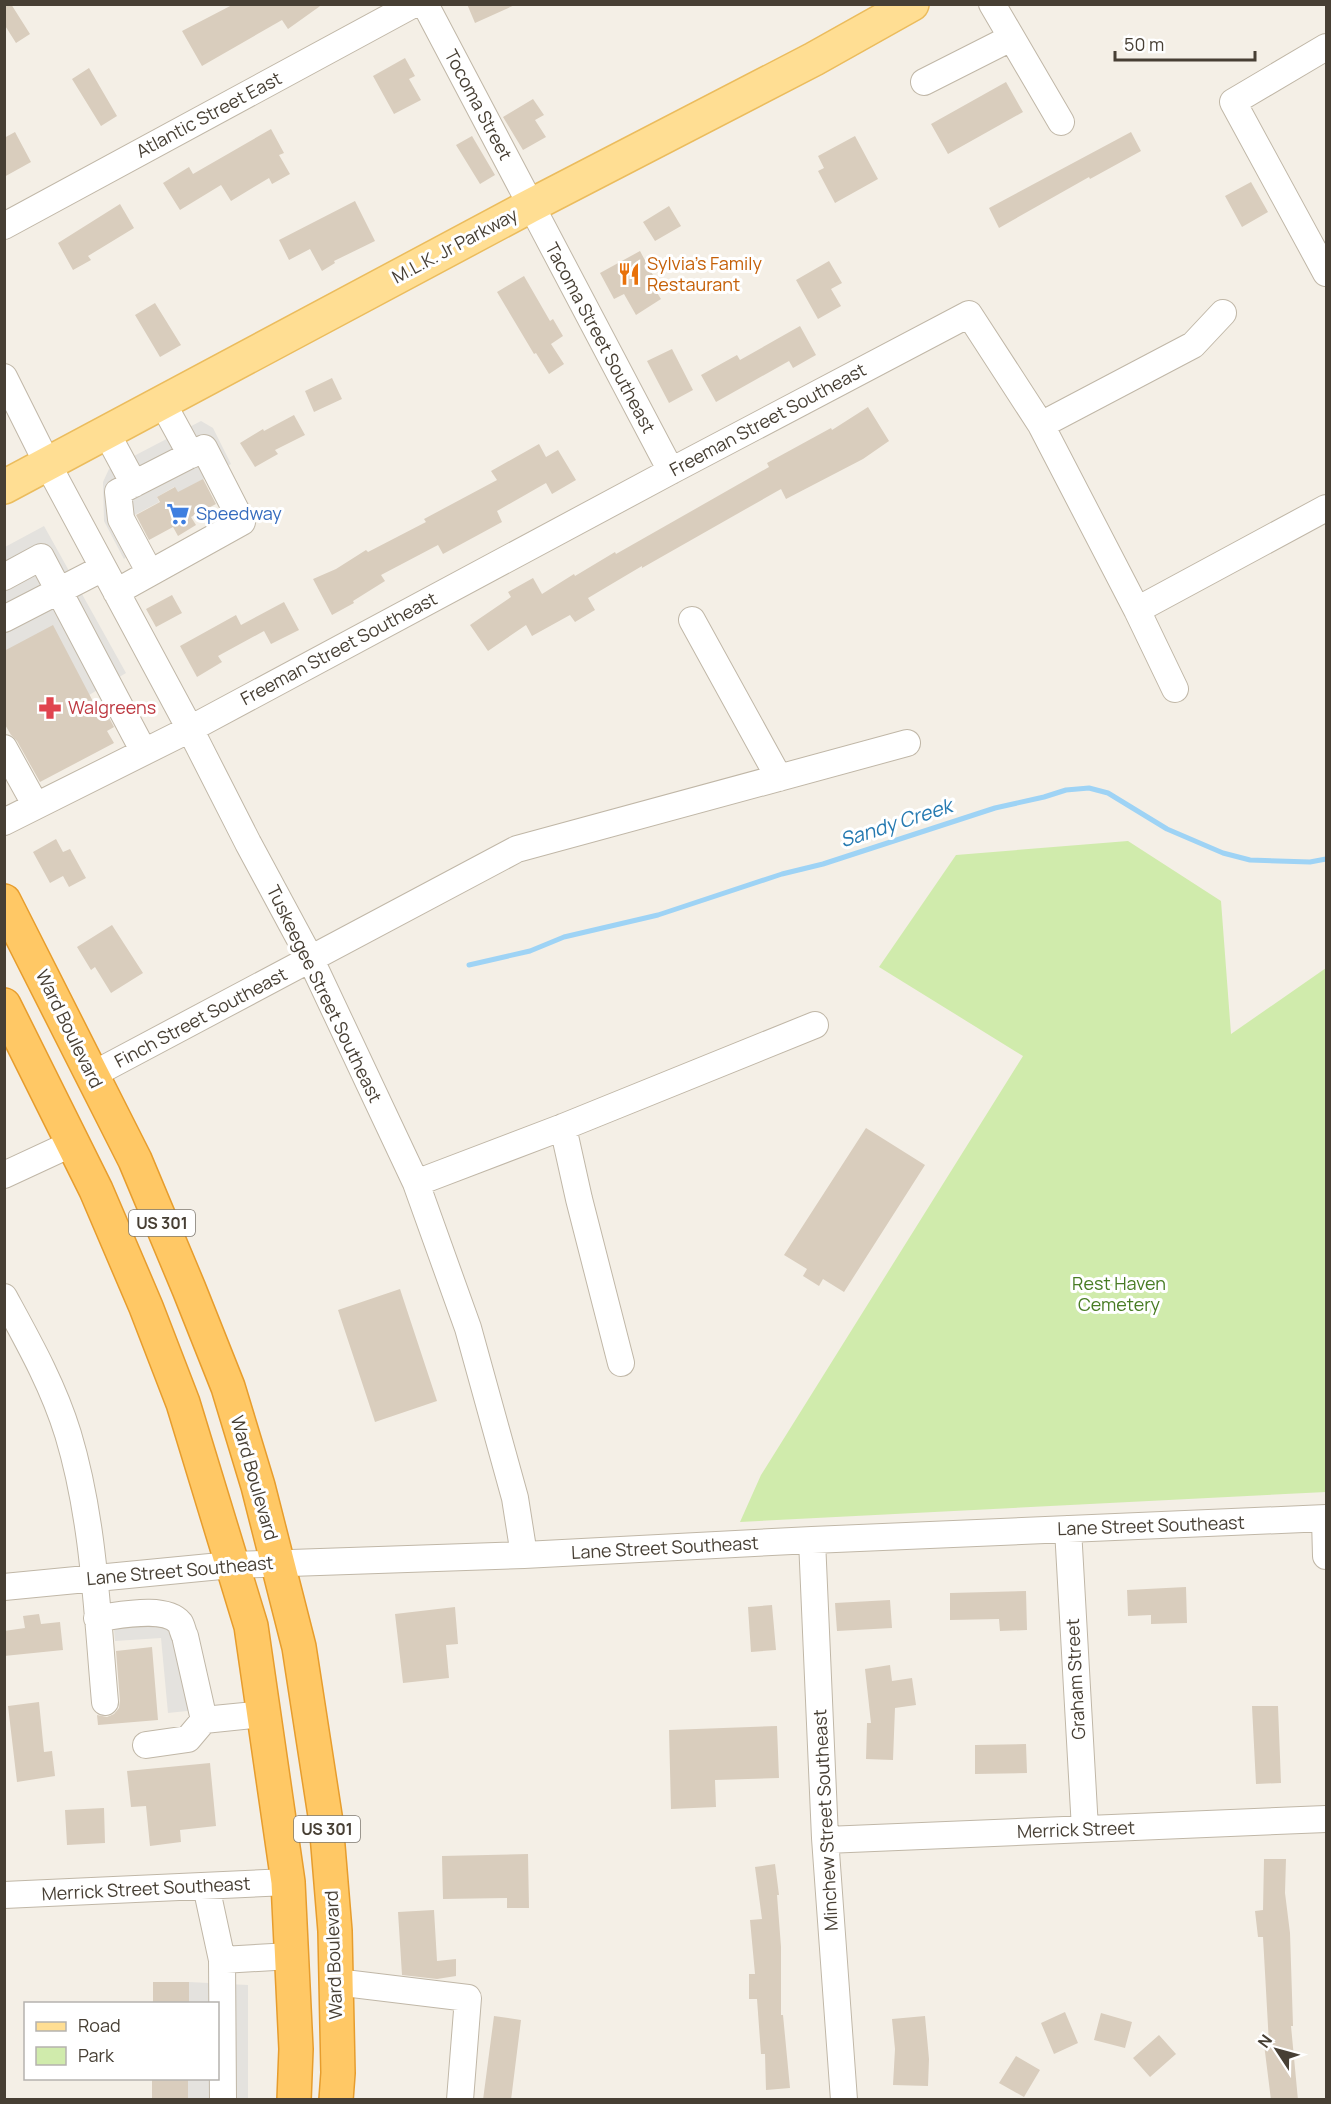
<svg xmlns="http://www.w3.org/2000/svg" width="1331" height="2104" font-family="Manrope,sans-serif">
<rect width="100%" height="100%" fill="#f4efe6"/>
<!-- green -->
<path fill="#d0ebac" d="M1128 841 1221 901 1231 1034 1326 968V1492L740 1522 761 1475 1023 1056 879 967 956 855Z"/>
<!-- parking -->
<path fill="#e4e2de" d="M201 421 213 428 231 464 178 493 174 487 157 497 159 502 131 517 144 542 124 559 104 521 103 482 109 469Z
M44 526 126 673 89 695 5 651V547Z
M160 1601 172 1605 206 1699 187 1711 168 1713 161 1638 115 1641 112 1605Z
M189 1982 248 1985V2099L188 2100V2079L218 2078V2004L189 2003Z"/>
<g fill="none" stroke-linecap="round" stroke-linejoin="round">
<!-- stream -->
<path stroke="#9ed3f5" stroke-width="5" d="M469 965 530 951 564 937 658 915 782 874 823 864 995 808 1044 797 1066 790 1089 788 1108 793 1167 829 1223 853 1250 860 1310 862 1326 859"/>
</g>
<!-- building -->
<path fill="#d9cdbd" d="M4 4H11L30 34 16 43 4 24Z
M234 4H323L288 29 282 20 202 66 182 31Z
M467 4H517L475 23Z
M405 58 415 76 409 79 421 100 394 114 373 76Z
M89 68 117 116 101 126 72 79Z
M1006 82 1023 112 948 154 931 124Z
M533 99 544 115 535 120 546 137 523 150 503 117Z
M271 129 284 153 279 155 290 174 272 184 269 178 231 201 221 185 180 210 163 183 189 167 193 174Z
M15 132 31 162 4 177V138Z
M1131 132 1141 151 1090 179 1089 177 999 228 989 208Z
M472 136 495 175 480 184 456 145Z
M855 136 878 179 835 203 818 171 824 168 818 156Z
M1251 182 1268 212 1242 227 1225 196Z
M355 201 375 241 334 261 335 263 322 271 310 249 289 260 279 240Z
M120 204 134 228 88 256 91 260 73 270 58 243Z
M669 206 681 226 655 241 643 222Z
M640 251 654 277 649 280 661 299 636 315 624 294 614 299 600 273Z
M829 261 842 283 831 289 841 306 818 319 796 280Z
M524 276 550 321 553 319 563 336 551 344 564 364 549 374 536 353 534 354 497 292Z
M155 303 181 345 160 357 135 315Z
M800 326 816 355 793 368 789 361 716 402 701 375 737 355 740 360Z
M672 349 693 390 669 403 647 361Z
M332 378 342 399 314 412 305 391Z
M868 407 889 441 863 459 786 499 781 489 642 568V566L588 598 595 610 575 622 570 615 532 636 526 625 488 651 470 625 511 597 508 592 533 578 542 594 574 574 575 576 615 552 616 554 769 467 767 463 831 428 832 430Z
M294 415 305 435 275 450 278 454 255 467 240 443 263 429 264 431Z
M539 444 546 457 558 450 576 480 552 494 546 483 497 511 502 522 443 554 438 545 381 575 385 581 353 601 354 603 332 615 313 579 336 569 366 550 368 552 426 522 424 519 497 480 491 471Z
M203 479 216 504 191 517 196 525 178 536 173 527 149 540 136 515 160 502 157 497 175 487 178 492Z
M172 595 182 613 156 627 146 609Z
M284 602 299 630 271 644 264 631 218 656 222 662 197 677 180 646 236 615 241 625Z
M53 625 98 711 104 708 114 727 107 731 114 743 40 782 17 741 11 735 4 723V651Z
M56 839 63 852 70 849 86 878 69 887 63 876 50 883 33 852Z
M112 925 143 973 111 993 95 967 91 970 77 947Z
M866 1128 925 1165 844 1292 823 1279 819 1286 803 1276 807 1269 784 1255Z
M400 1289 437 1401 375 1422 338 1310Z
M1186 1587 1187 1623 1151 1624V1615L1128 1616 1127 1590Z
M1026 1591 1027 1630 1000 1631 999 1619 950 1620V1593Z
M890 1600 892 1628 837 1631 835 1603Z
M772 1605 776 1650 751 1652 748 1607Z
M455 1607 458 1644 446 1645 449 1678 403 1683 395 1614Z
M39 1614 41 1624 60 1622 63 1650 4 1656V1631L25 1628 23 1616Z
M152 1647 158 1720 98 1725 97 1715 107 1717 114 1714 119 1708 120 1701 116 1651Z
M890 1665 892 1681 912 1678 916 1705 895 1708 893 1760 866 1759 867 1723H871L865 1669Z
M39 1702 44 1752 52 1751 55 1776 17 1782 8 1706Z
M1252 1706H1278L1281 1783 1256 1784Z
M777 1726 779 1778 715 1780 716 1807 671 1809 669 1730Z
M1026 1744 1027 1773 975 1774V1745Z
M210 1763 216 1826 180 1830 181 1842 150 1846 146 1806 131 1807 127 1771Z
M104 1808 105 1843 67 1845 65 1810Z
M528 1854 529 1908H507V1898L443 1899 442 1856Z
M1264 1859H1286L1285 1893 1290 1933 1293 2026H1291L1298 2100H1271L1264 2044H1269L1263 1937H1258L1255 1911 1263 1910Z
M775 1864 779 1895H777L781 1947V2015H783L790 2088 766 2090 765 2054H761L757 1999H749V1974H755L750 1920 762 1919 755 1867Z
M434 1910 437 1961 456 1959V1976L437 1979 402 1975 398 1912Z
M153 1982H189V2004H153Z
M1065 2012 1078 2043 1054 2054 1041 2023Z
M1101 2013 1132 2022 1125 2048 1094 2040Z
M494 2016 521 2020 511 2100H483Z
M925 2016 929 2059 928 2086 893 2085 895 2049 892 2019Z
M1159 2035 1176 2054 1150 2077 1133 2058Z
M1016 2056 1040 2070 1024 2097 999 2083Z
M152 2079H188V2100H152Z"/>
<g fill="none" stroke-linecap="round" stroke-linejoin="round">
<!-- minor casing -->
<g stroke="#c0b7a7" stroke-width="28">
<path id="minor" d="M425 4 671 471
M992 4 1061 122
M1326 47 1233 102 1326 273
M924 82 1011 38
M4 226 414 4
M4 377 47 463 190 729 248 843 311 960 416 1183 468 1328 515 1498 524 1555
M162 402 191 455
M1041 425 1193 345 1223 313
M106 432 134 484
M4 577 41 557 144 752
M116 592 242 522 204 448 118 492 121 519 150 573
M1137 610 1326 508
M4 619 103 568
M692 620 779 778
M4 748 36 806
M4 822 190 729 671 471 969 314 1041 425 1137 610 1175 689
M92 1075 517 849 907 743
M563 1127 579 1199 621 1363
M4 1175 73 1143
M416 1183 563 1127 815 1025
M4 1297C28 1341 53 1385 68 1434 94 1520 97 1613 105 1702
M1325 1519 1326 1556
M1068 1529 1085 1829
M812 1540 825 1838 844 2100
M4 1587 231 1565 524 1555 812 1540 1326 1518
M97 1618C118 1616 165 1605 180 1623 182 1626 183 1633 185 1636L204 1720 263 1714
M146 1745 188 1739 204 1720
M826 1840 1326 1819
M206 1886 222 1960 223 2100
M4 1895 288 1882
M222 1960 291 1956
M336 1982 468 1998 460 2100"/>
</g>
<!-- major casing -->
<g stroke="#ebbc5d" stroke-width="36">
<path id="major" d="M4 487 530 206 814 59 912 4"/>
</g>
<!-- highway casing -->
<g stroke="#e79d2d" stroke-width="36">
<path id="highway" d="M4 901 135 1160 189 1289 228 1387 258 1486 299 1647 326 1822 335 1931 338 2073 336 2100
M4 1005 96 1190 146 1307 183 1403 251 1626 288 1882 296 2049 294 2100"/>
</g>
<!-- minor -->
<use href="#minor" stroke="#fff" stroke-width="26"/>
<!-- major -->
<use href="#major" stroke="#ffde93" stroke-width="33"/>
<!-- highway -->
<use href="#highway" stroke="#ffc865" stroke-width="33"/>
</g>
<!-- icons -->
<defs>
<g id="restaurant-bare" transform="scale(1.8)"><path d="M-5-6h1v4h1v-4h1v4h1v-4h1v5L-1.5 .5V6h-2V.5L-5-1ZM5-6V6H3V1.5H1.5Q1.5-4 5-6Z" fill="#e8710a" stroke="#fff" stroke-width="2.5" paint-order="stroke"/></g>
<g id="supermarket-bare" transform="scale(1.8)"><path d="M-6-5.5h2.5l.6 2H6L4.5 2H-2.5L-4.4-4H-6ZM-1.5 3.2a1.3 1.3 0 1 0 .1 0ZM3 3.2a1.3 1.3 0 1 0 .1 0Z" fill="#3f7fe0" stroke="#fff" stroke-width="2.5" paint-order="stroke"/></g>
<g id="pharmacy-bare" transform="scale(1.8)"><path d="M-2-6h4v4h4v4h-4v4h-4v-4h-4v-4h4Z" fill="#e0444e" stroke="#fff" stroke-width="2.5" paint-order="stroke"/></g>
</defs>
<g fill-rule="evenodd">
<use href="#restaurant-bare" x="629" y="274"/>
<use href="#supermarket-bare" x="178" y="514"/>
<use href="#pharmacy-bare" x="50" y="708"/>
</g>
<g text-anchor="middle" stroke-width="6" stroke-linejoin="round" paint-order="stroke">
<!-- shield labels -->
<g fill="#fff" stroke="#7e7971" stroke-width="1.5">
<rect x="129" y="1210" width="66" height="26" rx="4.5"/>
<rect x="294" y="1816" width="66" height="26" rx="4.5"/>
</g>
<g font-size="16" font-weight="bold" fill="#473f34">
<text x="162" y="1229">US 301</text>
<text x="327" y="1835">US 301</text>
</g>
<!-- street labels -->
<g font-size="18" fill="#473f34" stroke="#fff">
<text transform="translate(478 105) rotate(62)" y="6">Tocoma Street</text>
<text transform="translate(209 115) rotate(-28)" y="6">Atlantic Street East</text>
<text transform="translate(455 246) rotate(-28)" y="6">M.L.K. Jr Parkway</text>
<text transform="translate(600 338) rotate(62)" y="6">Tacoma Street Southeast</text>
<text transform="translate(768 420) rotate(-28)" y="6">Freeman Street Southeast</text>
<text transform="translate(339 649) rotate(-28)" y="6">Freeman Street Southeast</text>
<text transform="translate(324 994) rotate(64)" y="6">Tuskeegee Street Southeast</text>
<text transform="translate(201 1018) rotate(-28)" y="6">Finch Street Southeast</text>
<text transform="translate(69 1029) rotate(64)" y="6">Ward Boulevard</text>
<text transform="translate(254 1478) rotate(74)" y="6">Ward Boulevard</text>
<text transform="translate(1151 1526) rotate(-2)" y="6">Lane Street Southeast</text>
<text transform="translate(665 1548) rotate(-3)" y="6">Lane Street Southeast</text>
<text transform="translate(180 1571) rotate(-5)" y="6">Lane Street Southeast</text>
<text transform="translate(1076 1679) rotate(-93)" y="6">Graham Street</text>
<text transform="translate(826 1820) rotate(-93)" y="6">Minchew Street Southeast</text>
<text transform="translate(1076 1830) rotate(-2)" y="6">Merrick Street</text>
<text transform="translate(146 1889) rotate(-3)" y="6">Merrick Street Southeast</text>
<text transform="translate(334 1955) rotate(-92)" y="6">Ward Boulevard</text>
</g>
<!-- food labels -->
<g font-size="18" fill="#c56008" stroke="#fff" text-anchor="start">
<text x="647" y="270">Sylvia's Family<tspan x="647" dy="21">Restaurant</tspan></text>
</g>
<!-- shop labels -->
<g font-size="18" fill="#366cbe" stroke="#fff" text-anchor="start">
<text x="196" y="520">Speedway</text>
</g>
<!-- health labels -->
<g font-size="18" fill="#be3a42" stroke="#fff" text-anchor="start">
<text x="68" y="714">Walgreens</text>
</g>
<!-- park labels -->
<g font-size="18" fill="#487c24" stroke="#fff">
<text x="1119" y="1290">Rest Haven<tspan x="1119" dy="21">Cemetery</tspan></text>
</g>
<!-- water labels -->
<g font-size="20" font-style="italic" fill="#267ab1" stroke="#fff">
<text transform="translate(896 823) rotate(-18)" y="7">Sandy Creek</text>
</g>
</g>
<!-- border -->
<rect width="1331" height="2104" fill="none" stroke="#473f34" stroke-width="12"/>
<!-- legend -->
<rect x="24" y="2002" width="195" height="78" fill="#ffffff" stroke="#b5b2ae" stroke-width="1.5"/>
<rect x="36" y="2022" width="30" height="9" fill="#ffde93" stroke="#b5b2ae" stroke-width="1.5"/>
<text x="78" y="2032" font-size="18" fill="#473f34">Road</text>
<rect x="36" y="2047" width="30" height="18" fill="#d0ebac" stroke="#b5b2ae" stroke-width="1.5"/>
<text x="78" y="2062" font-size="18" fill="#473f34">Park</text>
<!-- north arrow -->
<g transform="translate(1277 2050) rotate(306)" stroke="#ffffff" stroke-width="4.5" paint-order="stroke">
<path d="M0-4.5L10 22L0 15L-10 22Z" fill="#473f34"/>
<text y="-9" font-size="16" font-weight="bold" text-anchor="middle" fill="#473f34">N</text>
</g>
<!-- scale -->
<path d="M1115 51v9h140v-9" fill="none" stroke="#473f34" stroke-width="3"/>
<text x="1124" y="51" font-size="18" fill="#473f34" stroke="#ffffff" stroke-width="4.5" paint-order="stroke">50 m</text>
</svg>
